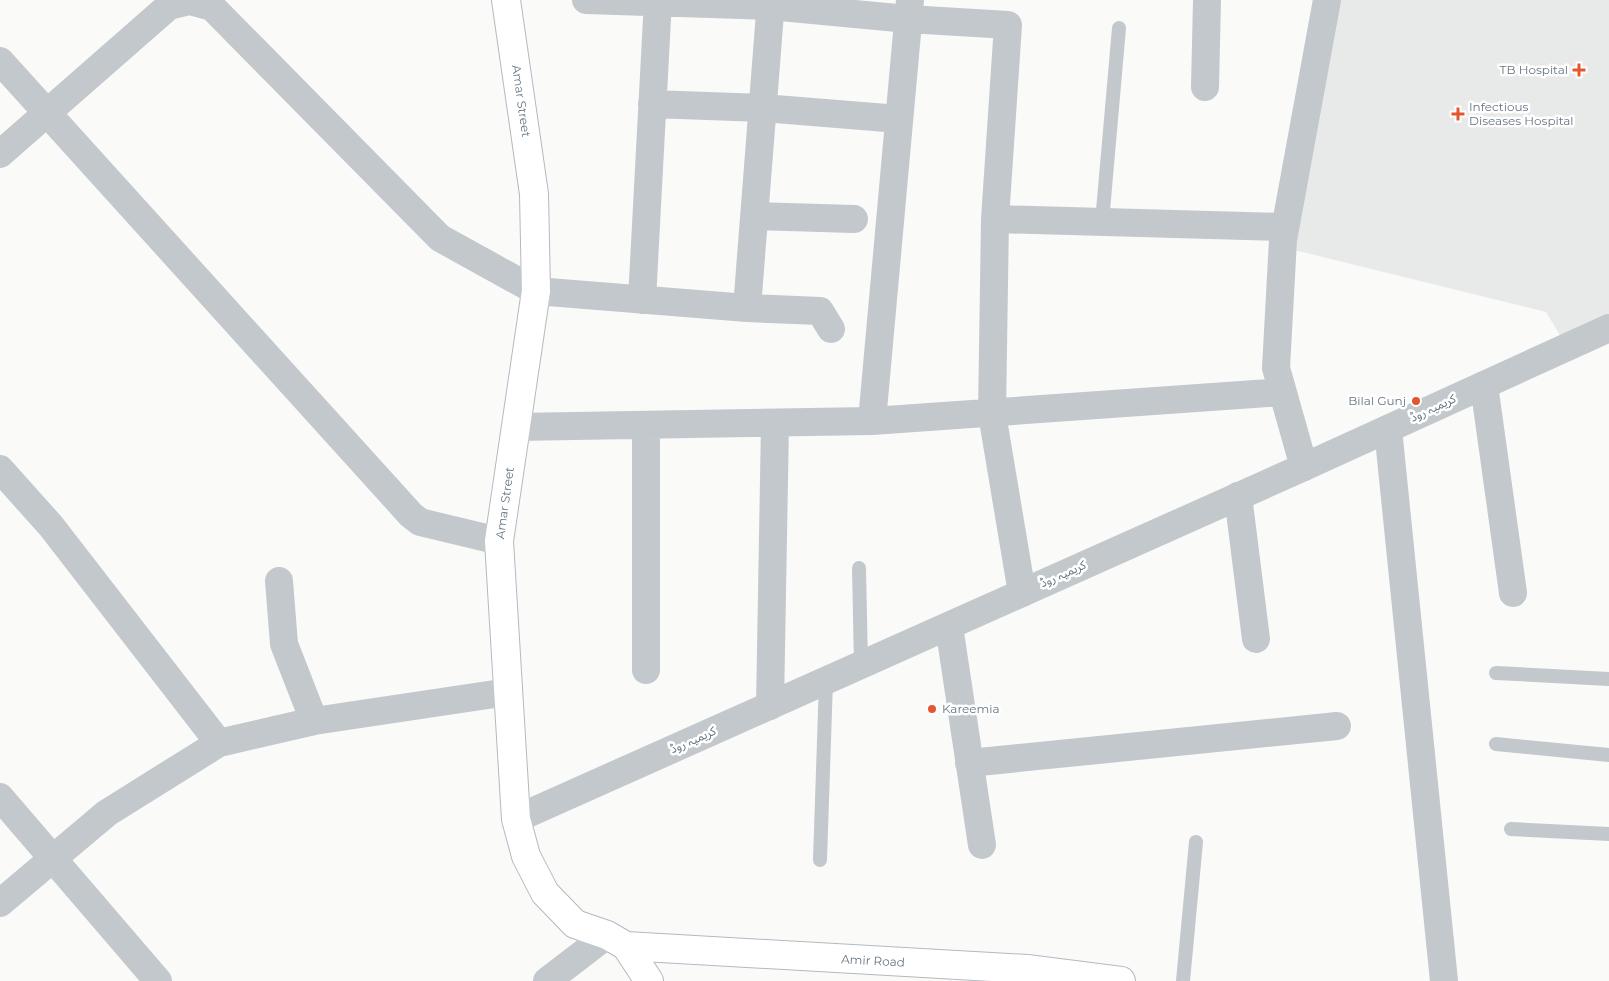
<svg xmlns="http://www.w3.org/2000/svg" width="1609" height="981" font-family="Montserrat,'Noto Sans Arabic',sans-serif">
<rect width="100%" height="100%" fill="#fafaf8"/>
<!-- built -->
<path fill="#e8e9e9" d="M1327 0H1609V328L1567 347 1546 312 1282 247Z"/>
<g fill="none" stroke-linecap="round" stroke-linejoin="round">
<!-- secondary casing -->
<g stroke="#b3babf" stroke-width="30">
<path id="secondary" d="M506 0 534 194 536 291 499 541 516 819 526 856 545 893 575 924 607 935 626 946 649 981
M626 946 1027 969 1121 981"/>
</g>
<!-- service -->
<path stroke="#c3c8cc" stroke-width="14" d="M1102 222 1119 28
M859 568 861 665
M1496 673 1609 679
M1496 744 1609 755
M1511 829 1609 834
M820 860 826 681
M1183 981 1196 842"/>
<!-- minor -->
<path stroke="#c3c8cc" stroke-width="28" d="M586 0 770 6 908 19 1008 25 995 219 992 414 1022 593
M0 61 411 515 420 522 499 541
M1205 87 1207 0
M652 104 763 108 899 119
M0 154 169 6 190 1 212 7 440 238 536 291 747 308 820 311 831 329
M755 216 854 219
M995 219 1285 227
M642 300 658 0
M747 308 771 0
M1484 385 1513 593
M872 421 910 0
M646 425V670
M516 427 872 421 1282 392
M1388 429 1444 981
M1304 467 1276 368 1283 240 1327 0
M0 469 51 526 219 743
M1238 496 1256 639
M279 581 284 644 314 721
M949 626 982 845
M770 706 775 423
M969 763 1337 726
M0 797 158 981
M0 903 107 813 219 743 314 721 508 692"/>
<!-- tertiary -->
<path stroke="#c3c8cc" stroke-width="28" d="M516 819 1304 467 1609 328
M547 981 607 935"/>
<!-- secondary -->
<use href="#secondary" stroke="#fff" stroke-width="28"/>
</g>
<!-- markers -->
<g fill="#e4572e" stroke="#fff" stroke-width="2">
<path d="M1576.5 62.5h5v5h5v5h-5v5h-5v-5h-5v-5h5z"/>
<path d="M1455.5 106.5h5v5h5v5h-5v5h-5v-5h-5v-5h5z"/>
<circle cx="1416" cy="401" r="5"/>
<circle cx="932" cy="709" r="5"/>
</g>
<g text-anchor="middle" stroke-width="5" stroke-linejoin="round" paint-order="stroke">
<!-- poi labels -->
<g font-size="12" fill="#657683" stroke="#fff" text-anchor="end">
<text x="1568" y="74">TB Hospital</text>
<text x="1469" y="111" text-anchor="start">Infectious<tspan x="1469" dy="14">Diseases Hospital</tspan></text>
<text x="1406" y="405">Bilal Gunj</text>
<text x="942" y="713" text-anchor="start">Kareemia</text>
</g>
<!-- street labels -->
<g font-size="12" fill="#657683" stroke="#fff">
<text transform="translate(521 101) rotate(82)" y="4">Amar Street</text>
<text transform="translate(1433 408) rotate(-25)" y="4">کریمیہ روڈ</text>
<text transform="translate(505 503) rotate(-82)" y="4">Amar Street</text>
<text transform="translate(1063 574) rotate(-24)" y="4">کریمیہ روڈ</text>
<text transform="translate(693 740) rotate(-24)" y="4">کریمیہ روڈ</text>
<text transform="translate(873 961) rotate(3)" y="4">Amir Road</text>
</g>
</g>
</svg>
